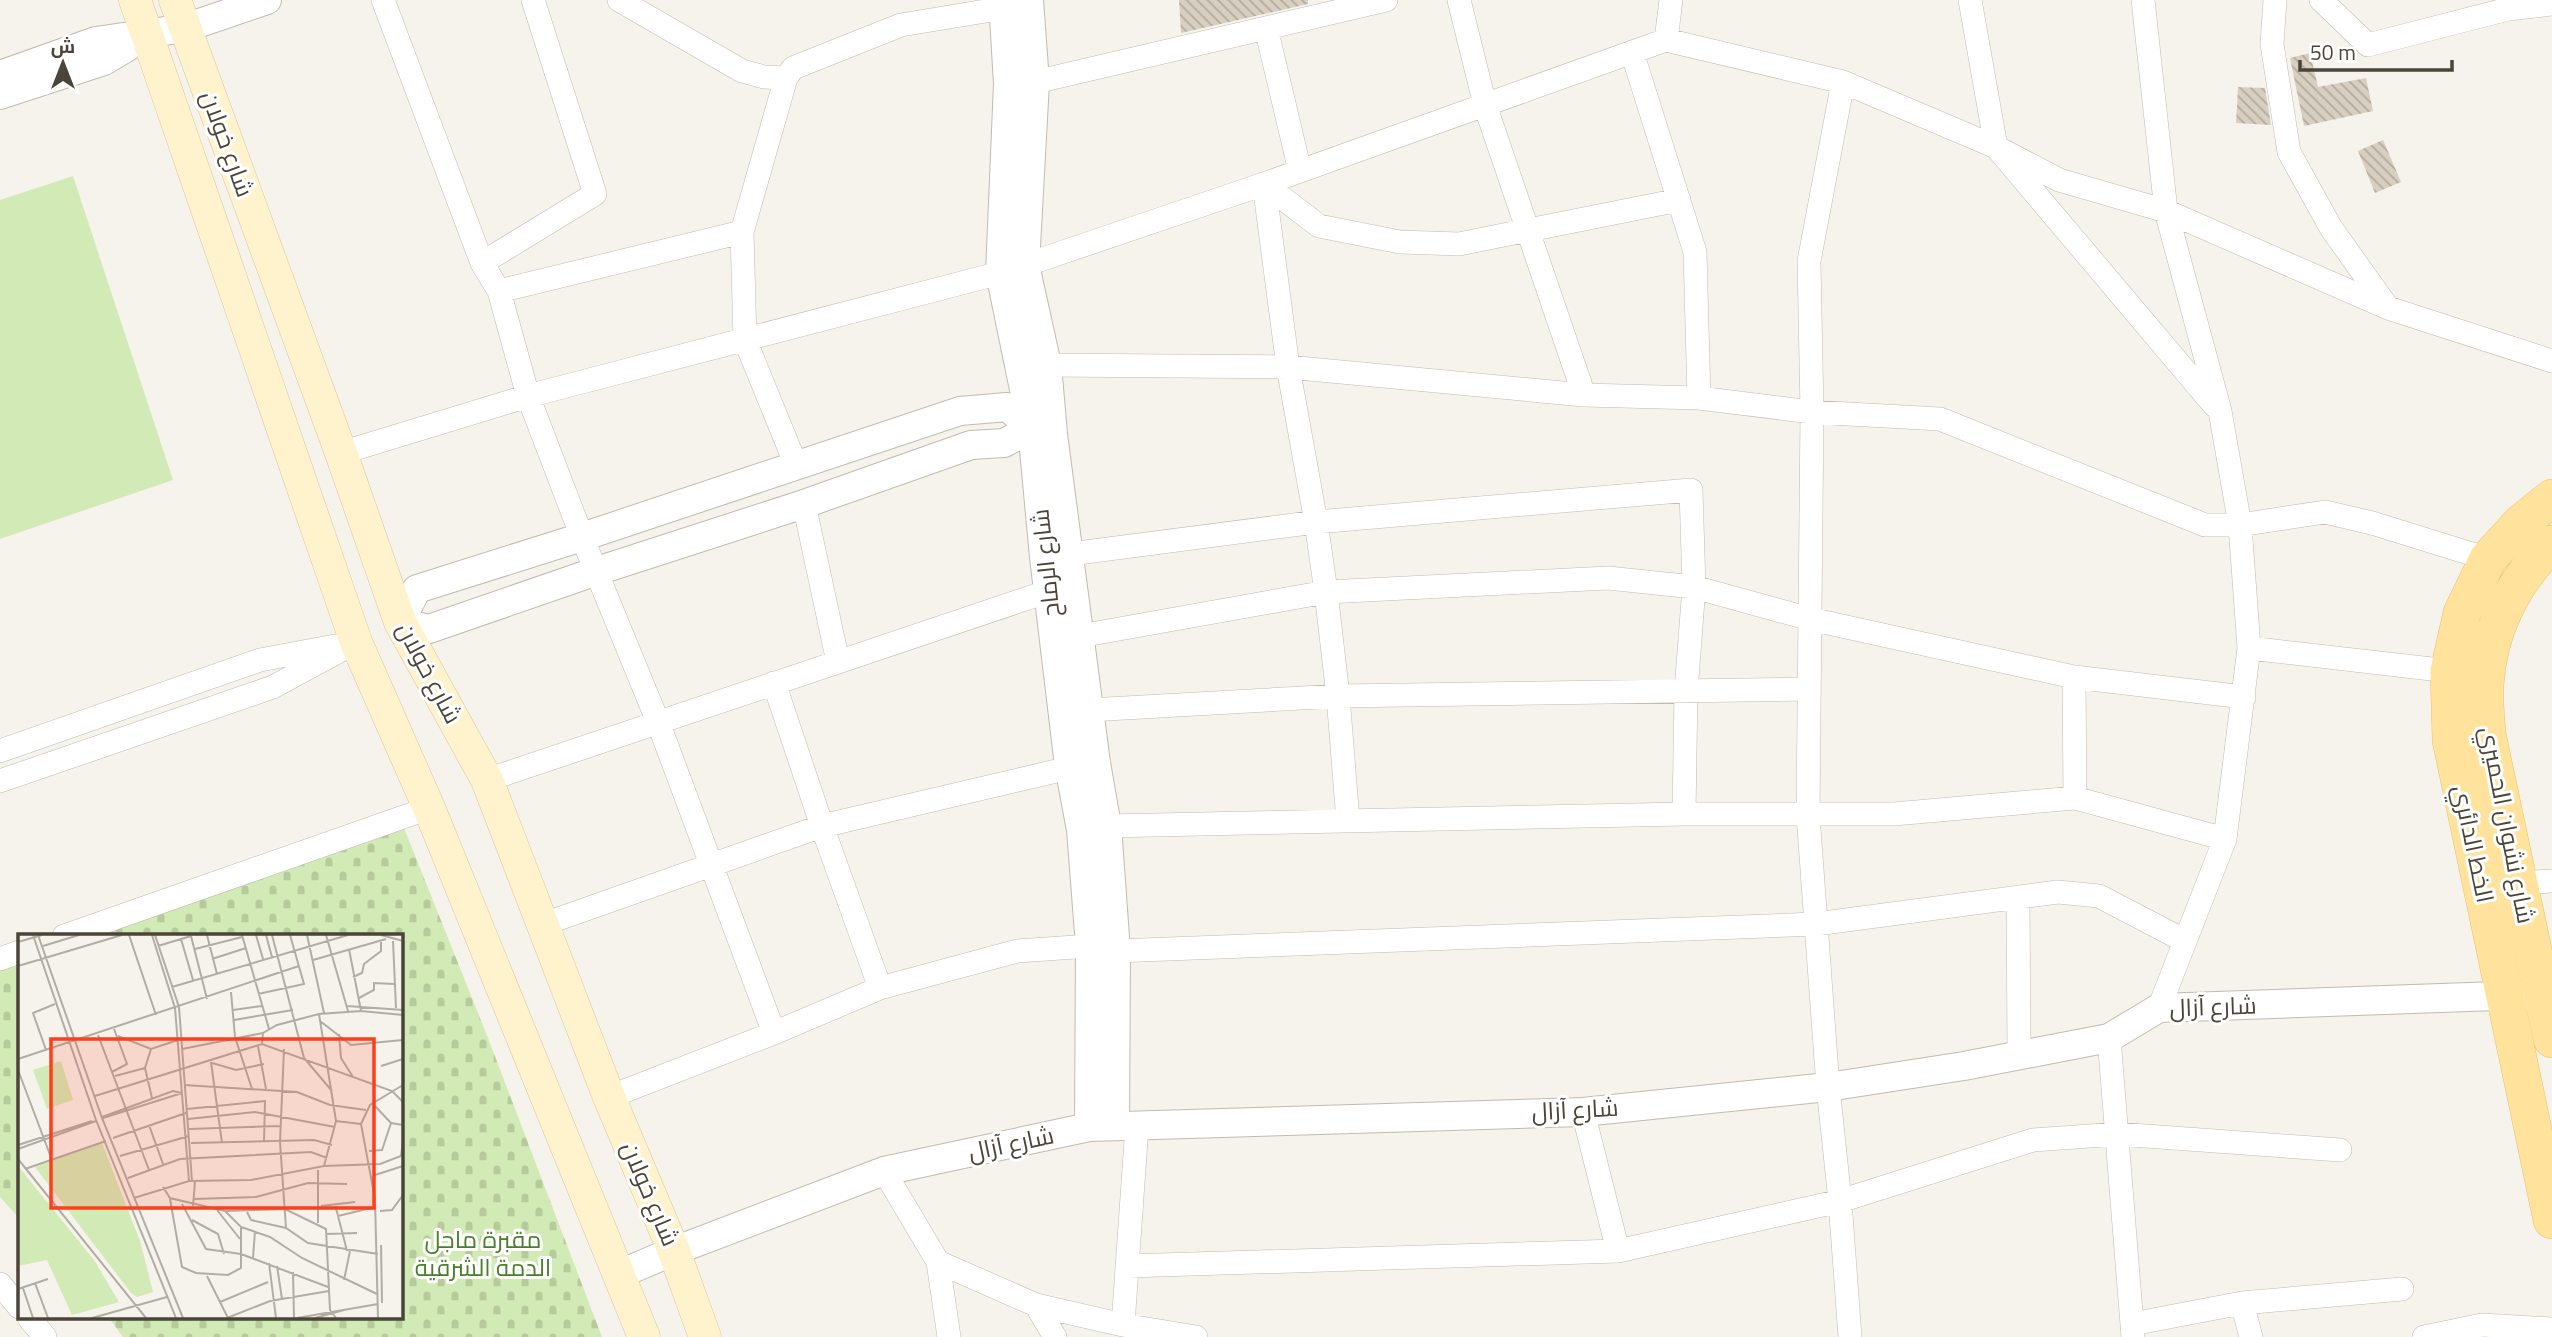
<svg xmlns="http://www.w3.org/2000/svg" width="2552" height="1337" font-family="'Titillium Web',Cairo,sans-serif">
<defs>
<pattern id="cemetery-stones" width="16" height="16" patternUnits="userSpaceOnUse" patternTransform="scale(1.75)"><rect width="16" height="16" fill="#d2eab5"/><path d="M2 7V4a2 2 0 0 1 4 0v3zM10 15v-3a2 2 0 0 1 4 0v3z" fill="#b6ca9c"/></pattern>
<pattern id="building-back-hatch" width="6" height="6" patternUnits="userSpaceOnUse" patternTransform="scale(1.75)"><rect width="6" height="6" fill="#d8cfc1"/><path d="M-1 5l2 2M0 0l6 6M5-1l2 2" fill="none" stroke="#b1aa9e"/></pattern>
</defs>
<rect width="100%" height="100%" fill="#f6f3ec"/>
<!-- cemetery -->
<path fill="url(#cemetery-stones)" d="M402 823 488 1038 602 1337H123L109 1318H401V936H81Z
M19 958V1218L0 1197V965Z"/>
<!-- garden -->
<path fill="#d2eab5" d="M73 176 173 480 0 539V200Z"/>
<!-- building -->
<path fill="url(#building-back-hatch)" d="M1179 0H1308V4L1181 33Z
M2310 53 2318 87 2366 78 2373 111 2304 126 2290 58Z
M2238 87 2265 88 2271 125 2236 123Z
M2383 140 2401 182 2375 193 2358 151Z"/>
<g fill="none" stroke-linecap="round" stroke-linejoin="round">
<!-- minor casing -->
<g stroke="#c2bbae" stroke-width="24">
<path id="minor" d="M383 0 482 263 499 291 528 396 582 537 658 722 774 1033
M619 0 742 71 764 77 786 78
M1459 0 1485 105 1584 395
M1970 0 1996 147 2214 405
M2143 0 2166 211 2220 411 2240 525 2249 648 2225 839 2159 1008
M2275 0 2272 44 2289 152 2331 228 2388 308
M2321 0 2368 45 2508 9 2552 4
M1266 28 1300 171
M1666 40 1671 0
M1632 52 1695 252 1699 398
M1035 82 1386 0
M1843 82 1809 261 1812 412 1808 815 1828 1087 1840 1201 1850 1337
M1264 184 1288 367 1316 522 1326 592 1338 696 1348 821
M1264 184 1319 226 1400 242 1459 244 1679 200
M482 263 595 194 533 0
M1025 265 1264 184 1666 40 1843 82 1996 147 2059 180 2166 211 2388 308 2552 361
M499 291 742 232
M1047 365 1288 367 1584 395 1699 398 1812 412 1940 419 2205 525H2240L2325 512 2372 523 2488 559
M341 453 528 396 1000 273
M796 465 745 340 742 232 786 78 793 68 901 25 1004 8
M804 504 838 662
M1070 554 1316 522 1691 490 1694 587 1686 691 1684 814
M1080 636 1326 592 1608 578 1694 587 1810 619 2074 677 2244 697
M2249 648 2449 671
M2074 677 2075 798
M774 683 822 826 880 988
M1089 710 1338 696 1809 689
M0 751 260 660 335 646
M487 780 1064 586
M0 781 273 687 356 642
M1107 826 1684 814H1894L2075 798 2225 839
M2517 883 2552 881
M2018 897 2019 1055
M544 924 822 826 1086 764
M64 936 429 808
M0 959 19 952
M2109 1038 2133 1337
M609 1097 774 1033 880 988 1017 951 1090 946 1116 951 1816 924 2058 892 2099 896 2185 941
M1583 1112 1618 1251
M884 1171 938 1262 1036 1305 1123 1325 1196 1337
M938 1262 949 1337
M1127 1266 1618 1251 1840 1201 2033 1140 2118 1134 2340 1150
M0 1284 19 1307
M2242 1303 2251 1337
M1036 1305 1055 1337
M29 1318 45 1337
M2132 1324 2242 1303 2402 1289
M1123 1325 1137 1126
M2424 1337 2482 1325 2552 1329"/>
</g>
<!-- tertiary casing -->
<g stroke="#c2bbae" stroke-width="30">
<path id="tertiary" d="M1003 0 1008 84 1000 273 1032 428 1044 557 1069 766 1081 830 1090 946 1089 1127
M1029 0 1035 82 1025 265 1047 365 1053 434 1096 763 1107 826 1116 951 1115 1125
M0 75 96 41 185 28 267 0
M0 95 104 61 139 40
M1032 428 1004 443 971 445 804 504 597 571 429 629 400 622 417 589 582 537 960 411 1007 407 1032 428 1053 434
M620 1274 674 1251 884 1171 1089 1127 1583 1112 1828 1087 1964 1066 2109 1038 2159 1008 2525 995"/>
</g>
<!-- secondary casing -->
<g stroke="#d6c79b" stroke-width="33">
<path id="secondary" d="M135 0 356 642 429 808 644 1337
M175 0 341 453 400 622 487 780 609 1097 674 1251 705 1337"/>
</g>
<!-- primary casing -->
<g stroke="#e6c16a" stroke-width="38">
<path id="primary" d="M2552 498 2521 523 2488 559 2462 613 2449 671 2451 740 2552 1220
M2552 544C2513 580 2488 631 2485 685 2484 701 2486 718 2487 734L2552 1039"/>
</g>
<!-- minor -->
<use href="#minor" stroke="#fff" stroke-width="23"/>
<!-- tertiary -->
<use href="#tertiary" stroke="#fff" stroke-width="28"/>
<!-- secondary -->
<use href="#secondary" stroke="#fff3cd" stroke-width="32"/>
<!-- primary -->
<use href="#primary" stroke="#ffe39c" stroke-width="37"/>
</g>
<g text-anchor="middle" stroke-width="6" stroke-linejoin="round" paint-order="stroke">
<!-- street labels -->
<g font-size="24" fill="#4b4439" stroke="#fff">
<text transform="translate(227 144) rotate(70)" y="8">شارع خولان</text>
<text transform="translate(1046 563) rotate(-96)" y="8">شارع الرماح</text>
<text transform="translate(429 673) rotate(62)" y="8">شارع خولان</text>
<text transform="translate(2507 825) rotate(79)" y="8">شارع نشوان الحميري</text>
<text transform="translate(2473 844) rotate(78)" y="8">الخط الدائري</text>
<text transform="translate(2213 1007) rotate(-2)" y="8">شارع آزال</text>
<text transform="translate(1575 1110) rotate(-3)" y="8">شارع آزال</text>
<text transform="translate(1011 1144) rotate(-12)" y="8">شارع آزال</text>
<text transform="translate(650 1194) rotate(67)" y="8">شارع خولان</text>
</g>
<!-- park labels -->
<g font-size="24" fill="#4a7f2a" stroke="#fff">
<text x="483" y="1248">مقبرة ماجل<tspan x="483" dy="28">الدمة الشرقية</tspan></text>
</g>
</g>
<!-- overview -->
<g transform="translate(18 934)">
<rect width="385" height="385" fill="#f6f3ec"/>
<path d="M84 209 122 307 135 358 119 363 113 359 17 233ZM0 232 76 326 101 368 54 381 29 326 0 332Z" fill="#d2eab5"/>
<path d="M43 127 55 166 29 175 15 136Z" fill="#d2eab5"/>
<path fill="none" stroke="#b2ada4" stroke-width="2" d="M15 1 78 186 158 384M20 1 84 184 165 384M111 1 138 81M134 1 157 74 171 247M137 1 161 73 174 247M189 1 199 40M224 1 251 95M238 1 245 25M248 1 254 23M254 1 286 124 314 157M289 1 306 79M308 1 330 77M363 1 385 7M173 2 189 65M163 5 175 46M375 7 378 74M0 8 24 1M25 12 61 1M140 12 173 2M177 15 224 3M331 15 343 77M194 25 228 14M295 26 368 5M0 32 104 1M335 43 344 39 346 30 363 17V6M154 53 330 1M213 58 217 103 234 155M240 60 286 50 272 1M341 64 356 56V49L376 50M329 72 385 76M215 76 244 72M301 80 318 187 306 232M216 86 275 76M302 87 333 111 385 106M321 100 323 124 335 143M80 101 131 236M100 102 133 115 160 106M244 110 245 99 259 91 301 80 343 77 385 81M240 112 248 155M133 115 127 134 134 164M164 115 245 99M266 115 262 208 268 294M28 116 15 79 37 70M0 125 281 32M193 128 204 209M194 129 218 136 246 130M363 132 385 125M0 136 34 226M94 138 109 130 96 95M97 142 127 134M166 151 279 158 312 171 348 176M77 162 244 110 374 157 385 168M357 172 373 189 385 191M169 175 247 167 246 208M84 183 155 157 164 159M85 184 164 159M170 185 237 178 317 193M318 187 343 190M131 191 145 230M171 195 262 192M95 204 168 179M173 209 296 206 314 211M0 211 74 187M0 215 78 187M351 217 364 216 373 189M102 222 171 202M0 225 128 384M7 235 88 207M300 236V289M357 241 385 232M110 244 162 225 293 218 309 224M145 253 152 264 207 277 223 293 252 303 284 324 359 360M116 264 171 247 233 246 306 232 362 230 383 222 385 207M152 265 164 333 178 339 210 341 223 334V293M176 265 238 263 290 249 329 250M164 270 188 315 223 320 310 353M317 270 329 317M175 272 177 247M303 272 337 268M199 276 222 305M208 277 267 275 308 295 312 376 318 384M362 277 374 276 385 261M229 278 233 286 268 294 290 309 360 320M320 282 357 273M174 286 200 300 206 320M308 300 339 299M363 311 364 369M235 324 237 297M251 329 258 384M259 332 264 365M275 338 276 384M189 342 210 384M326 346 332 317M17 349 30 384M5 354 15 384M0 355 30 345M202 368 250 348M74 384 149 363M209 384 252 367 311 357M279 384 360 370M297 384 326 376M360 384 357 265 343 190 352 171 385 151"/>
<path fill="#fc3f1d" fill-opacity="0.15" stroke="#fc3f1d" stroke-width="3.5" d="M33 105H356V274H33Z"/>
<rect width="385" height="385" fill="none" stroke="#4b4439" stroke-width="3.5"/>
</g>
<!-- north arrow -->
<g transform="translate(63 63)" stroke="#ffffff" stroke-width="5" paint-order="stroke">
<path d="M0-5L12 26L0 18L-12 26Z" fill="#4b4439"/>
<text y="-10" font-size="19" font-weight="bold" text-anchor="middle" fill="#4b4439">ش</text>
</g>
<!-- scale -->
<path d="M2300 60v10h152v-10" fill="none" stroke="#4b4439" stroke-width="3.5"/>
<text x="2310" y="60" font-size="21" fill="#4b4439" stroke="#ffffff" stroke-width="5" paint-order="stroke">50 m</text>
</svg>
